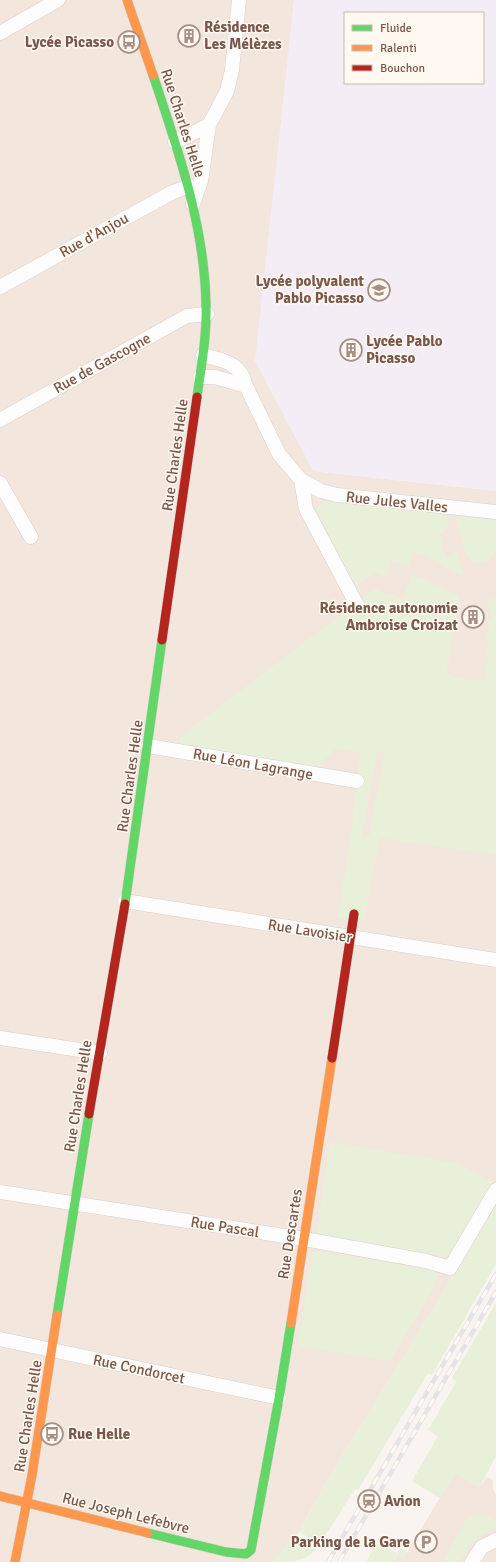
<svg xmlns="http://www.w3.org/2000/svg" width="496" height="1562" font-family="Signika,sans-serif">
<rect width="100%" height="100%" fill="#f9f4ef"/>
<!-- residential -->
<path fill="#f2e6dd" d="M0 0H294L287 77 313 471 496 491V1207L331 1474 296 1537 291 1538 284 1551 273 1562H0Z
M455 1473 480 1487 487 1477 493 1480V1488L496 1496V1562H394L398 1554 404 1557Z"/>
<!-- education -->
<path fill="#f5edf5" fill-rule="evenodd" d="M294 0H496V491L313 471 255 361ZM345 13H483V83H345Z"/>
<!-- green -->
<path fill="#e8f0da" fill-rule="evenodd" d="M324 501 446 514 449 526 440 535 446 558 456 551 465 577 440 565V563L427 558V556L413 552 408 566 391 560 386 577 376 573 354 587 316 509Z
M456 516 496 520V552L489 560C483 562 477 563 471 560 463 554 458 526 456 516Z
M412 574 446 589V591L460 596 452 614 456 615 451 629 454 631 450 644 453 645 448 659 450 660 446 674C460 680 471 682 486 678L484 664 488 663 486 649 489 648 486 634 490 633 488 619 492 618 487 600 496 598V855L380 838 364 921 338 918 351 834 360 752 335 749 317 768 178 745 181 736 372 591 375 589 403 599ZM377 751 385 752 369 836H362Z
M330 1142 457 1163 494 1183 453 1252 447 1256 316 1237Z
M496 1207V1264L432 1375 428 1373 358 1490 355 1489 320 1544 299 1532 331 1474Z
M312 1251 433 1270C438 1275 437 1280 435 1286L390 1361 298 1346Z
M496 1303V1456L480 1487 455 1473 440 1498 412 1481 438 1436 428 1430 456 1382 452 1378Z
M479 1514 486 1515 496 1521V1529C478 1534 468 1544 461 1562H443L467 1518Z
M380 1536 392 1543 389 1548 397 1553 401 1548 407 1552 404 1557 398 1554 394 1562H366Z
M293 1537 316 1549C306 1562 289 1562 273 1562Z"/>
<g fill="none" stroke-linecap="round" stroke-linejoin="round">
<!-- street casing -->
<g stroke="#d9d1cd" stroke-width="15">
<path id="street" d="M0 33 58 0
M175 142 209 125
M193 204 201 181 209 125 227 91 232 70 239 0
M0 287 173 192 189 186
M203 355C224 361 240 362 246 386L279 454 301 480 306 509 358 607
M200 377H215L246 386
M0 420 187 316 207 314
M301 480 321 491 337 495 496 512
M0 483 31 537
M148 746 357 781
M125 901 496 960
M0 1038 100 1053
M0 1192 304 1239 426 1261 450 1268 496 1190
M0 1339 279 1398
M472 1562 482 1547 496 1540"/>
</g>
<!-- fast casing -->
<g stroke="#d9cfcb" stroke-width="10">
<path id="fast" d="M153 75C178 150 205 226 206 306 207 337 201 367 197 397
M125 904 162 640
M57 1315 89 1114
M148 1533 226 1552 246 1554 251 1550 279 1398 291 1323"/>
</g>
<!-- slow casing -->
<g stroke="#d9cfcb" stroke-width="10">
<path id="slow" d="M127 0 153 75
M291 1323 332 1058
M0 1496 148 1533
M15 1562 32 1475 57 1315"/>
</g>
<!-- jam casing -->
<g stroke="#d9cfcb" stroke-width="10">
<path id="jam" d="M162 640 197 397
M332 1058 354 914
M89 1114 125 904"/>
</g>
<!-- street -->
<use href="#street" stroke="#fefdfd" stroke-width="14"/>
<!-- fast -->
<use href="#fast" stroke="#63d668" stroke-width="9"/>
<!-- slow -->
<use href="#slow" stroke="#ff974d" stroke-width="9"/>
<!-- jam -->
<use href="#jam" stroke="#b3261e" stroke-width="9"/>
<!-- rail casing -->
<g stroke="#e5e3e6" stroke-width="4.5">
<path id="rail" d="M328 1562 496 1274
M339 1562 496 1292"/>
</g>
<!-- rail -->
<use href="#rail" stroke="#fff9f2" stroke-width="3" stroke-dasharray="9" stroke-linecap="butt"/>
</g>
<!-- icons -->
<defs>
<g id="building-ring" transform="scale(1.15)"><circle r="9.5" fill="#fff9f2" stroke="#a68f85" stroke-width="1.5"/><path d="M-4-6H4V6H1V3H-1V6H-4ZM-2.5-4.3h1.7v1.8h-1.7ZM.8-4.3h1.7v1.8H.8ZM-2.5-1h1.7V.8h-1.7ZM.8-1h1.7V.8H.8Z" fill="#a68f85"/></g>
<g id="bus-ring" transform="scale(1.15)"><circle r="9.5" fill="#fff9f2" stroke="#a68f85" stroke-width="1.5"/><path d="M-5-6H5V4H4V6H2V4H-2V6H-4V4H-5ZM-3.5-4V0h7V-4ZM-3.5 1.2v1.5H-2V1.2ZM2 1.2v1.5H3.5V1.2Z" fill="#a68f85"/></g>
<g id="school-ring" transform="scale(1.15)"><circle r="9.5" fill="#fff9f2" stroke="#a68f85" stroke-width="1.5"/><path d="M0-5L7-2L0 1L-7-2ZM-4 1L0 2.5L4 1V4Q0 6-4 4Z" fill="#a68f85"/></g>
<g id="station-ring" transform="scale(1.15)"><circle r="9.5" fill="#fff9f2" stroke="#a68f85" stroke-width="1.5"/><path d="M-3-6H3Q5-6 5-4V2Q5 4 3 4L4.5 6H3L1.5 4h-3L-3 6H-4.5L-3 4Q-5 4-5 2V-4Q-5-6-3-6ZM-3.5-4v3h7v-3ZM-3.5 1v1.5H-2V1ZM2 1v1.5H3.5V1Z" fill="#a68f85"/></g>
<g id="parking-ring" transform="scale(1.15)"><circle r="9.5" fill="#fff9f2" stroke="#a68f85" stroke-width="1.5"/><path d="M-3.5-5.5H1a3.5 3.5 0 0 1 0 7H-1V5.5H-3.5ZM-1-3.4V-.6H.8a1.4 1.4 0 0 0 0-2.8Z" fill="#a68f85"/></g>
</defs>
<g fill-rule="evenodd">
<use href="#building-ring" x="189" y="36"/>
<use href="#bus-ring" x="129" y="42"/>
<use href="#school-ring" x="379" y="290"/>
<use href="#building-ring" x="351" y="350"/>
<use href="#building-ring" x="473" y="617"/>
<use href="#bus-ring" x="52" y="1434"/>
<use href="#station-ring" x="369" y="1501"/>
<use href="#parking-ring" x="426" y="1542"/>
</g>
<g text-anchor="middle" stroke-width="3" stroke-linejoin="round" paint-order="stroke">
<!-- poi labels -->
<g font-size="15" font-weight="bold" fill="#7a584c" stroke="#fff9f2" text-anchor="start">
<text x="204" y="32">Résidence<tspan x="204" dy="17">Les Mélèzes</tspan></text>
<text x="114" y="47" text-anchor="end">Lycée Picasso</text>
<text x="364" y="286" text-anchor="end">Lycée polyvalent<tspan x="364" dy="17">Pablo Picasso</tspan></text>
<text x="366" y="346">Lycée Pablo<tspan x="366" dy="17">Picasso</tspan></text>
<text x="458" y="613" text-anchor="end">Résidence autonomie<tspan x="458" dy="17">Ambroise Croizat</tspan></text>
<text x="68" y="1439">Rue Helle</text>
<text x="384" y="1506">Avion</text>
<text x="410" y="1547" text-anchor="end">Parking de la Gare</text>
</g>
<!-- street labels -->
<g font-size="15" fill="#7a584c" stroke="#fff9f2">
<text transform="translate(183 123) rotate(72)" y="5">Rue Charles Helle</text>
<text transform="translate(94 235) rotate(-29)" y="5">Rue d'Anjou</text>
<text transform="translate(102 363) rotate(-29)" y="5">Rue de Gascogne</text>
<text transform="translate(175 455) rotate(-82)" y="5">Rue Charles Helle</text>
<text transform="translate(397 502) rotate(6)" y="5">Rue Jules Valles</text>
<text transform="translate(253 764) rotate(10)" y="5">Rue Léon Lagrange</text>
<text transform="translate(130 776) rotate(-82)" y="5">Rue Charles Helle</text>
<text transform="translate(310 931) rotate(9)" y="5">Rue Lavoisier</text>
<text transform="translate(78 1096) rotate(-81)" y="5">Rue Charles Helle</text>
<text transform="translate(225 1227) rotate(9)" y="5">Rue Pascal</text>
<text transform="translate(290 1234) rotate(-81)" y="5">Rue Descartes</text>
<text transform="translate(139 1369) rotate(12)" y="5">Rue Condorcet</text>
<text transform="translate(28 1416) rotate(-81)" y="5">Rue Charles Helle</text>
<text transform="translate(126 1513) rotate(14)" y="5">Rue Joseph Lefebvre</text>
</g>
</g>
<!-- legend -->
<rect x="344" y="12" width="140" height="72" fill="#fff9f2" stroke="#cab9b0"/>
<rect x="352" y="25" width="20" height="6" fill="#63d668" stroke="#cab9b0"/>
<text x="380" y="32" font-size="12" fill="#7a584c">Fluide</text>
<rect x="352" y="45" width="20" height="6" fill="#ff974d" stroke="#cab9b0"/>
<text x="380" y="52" font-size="12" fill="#7a584c">Ralenti</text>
<rect x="352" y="65" width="20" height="6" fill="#b3261e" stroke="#cab9b0"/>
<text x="380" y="72" font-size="12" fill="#7a584c">Bouchon</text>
</svg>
